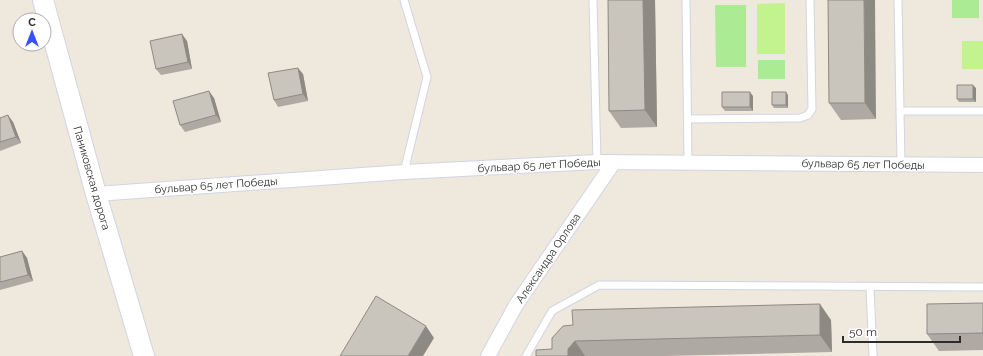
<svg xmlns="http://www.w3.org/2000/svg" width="983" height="356" font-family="Raleway,sans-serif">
<rect width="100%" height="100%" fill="#efe8dc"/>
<!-- green -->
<path fill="#abeb93" d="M952 0H979V18H952Z
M715 5H746V67H716Z
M758 60H785V79H758Z"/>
<!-- pitch -->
<path fill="#c2f38e" d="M785 3V54H757V4Z
M962 41H983V69H962Z"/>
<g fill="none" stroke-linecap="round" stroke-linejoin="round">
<!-- lane casing -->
<g stroke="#d1d4e6" stroke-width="9">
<path id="lane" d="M593 0 597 162
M686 0 688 163
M898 0 901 165
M900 111H983
M688 119 800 118 808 115 812 109 810 0
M404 172 427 77 404 0
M870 288 873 356
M526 356 552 311 599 285 983 287"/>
</g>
<!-- street casing -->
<g stroke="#d1d4e6" stroke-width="16">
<path id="street" d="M96 194 404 172 597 162 983 165
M488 356 516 305 614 162"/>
</g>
<!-- secondary casing -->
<g stroke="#d1d4e6" stroke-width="22">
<path id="secondary" d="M43 0 96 194 144 356"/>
</g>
<!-- lane -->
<use href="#lane" stroke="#fff" stroke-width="7"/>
<!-- street -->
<use href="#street" stroke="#fff" stroke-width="14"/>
<!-- secondary -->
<use href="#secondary" stroke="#fff" stroke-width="20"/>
</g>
<!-- wall -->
<path fill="#aea9a2" d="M608 0H655L657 127 621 128 609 111Z
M828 0 876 119 841 120 829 103Z
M187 41 192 69 161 75 156 69Z
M303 74 308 101 278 107 274 100Z
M976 88V102H959L957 99Z
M788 95V108H774L772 105Z
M753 96V111H725L722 107Z
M214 98 221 122 185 132 180 125Z
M0 118 13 122 21 143 0 151Z
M22 251 27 258 33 281 0 290V257Z
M983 303V350L939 351 927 334Z
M831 320 832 352 665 356H536L552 349 573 325Z"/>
<!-- shaded-wall -->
<path fill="#8d8a84" d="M643 0H655L657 127 645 110Z
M864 0H875L876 119 865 103Z
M182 34 187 41 192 69 188 62Z
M298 68 303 74 308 101 303 94Z
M973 85 976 88V102L973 99Z
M209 91 214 98 221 122 216 115Z
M750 92 753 96V111L750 107Z
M786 92 788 95V108L786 105Z
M8 115 13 122 21 143 16 137Z
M22 251 27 258 33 281 28 275Z
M820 304 831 320 832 352 820 335Z
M426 326 434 338 423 356H408Z
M575 341 585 356H568V349Z"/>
<!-- building -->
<path fill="#cac5bc" stroke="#8d8a84" d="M608 0H643L645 110 609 111Z
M828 0H864L865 103H829Z
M182 34 188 62 156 69 150 41Z
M298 68 303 94 274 100 268 73Z
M957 85H973V99H957Z
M209 91 216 115 180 125 173 101Z
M722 92H750V107H722Z
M772 92H786V105H772Z
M8 115 16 137 0 142V118Z
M22 251 28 275 0 282V257Z
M376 296 426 326 408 356H340Z
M983 303V333L927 334V304Z
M820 304V335L575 341 568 349V356H536V350L552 349V338L563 326 573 325 572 310Z"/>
<g text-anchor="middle" stroke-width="3" stroke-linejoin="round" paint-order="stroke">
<!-- street labels -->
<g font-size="11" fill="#2c2c2c" stroke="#fff">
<text transform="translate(863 164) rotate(1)" y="4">бульвар 65 лет Победы</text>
<text transform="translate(539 165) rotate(-3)" y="4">бульвар 65 лет Победы</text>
<text transform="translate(92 178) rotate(74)" y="4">Паниковская дорога</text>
<text transform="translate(216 185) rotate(-4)" y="4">бульвар 65 лет Победы</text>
<text transform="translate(548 258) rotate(-56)" y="4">Александра Орлова</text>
</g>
</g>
<!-- north arrow -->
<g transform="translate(32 32)"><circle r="19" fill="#ffffff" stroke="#ababab"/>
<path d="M0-3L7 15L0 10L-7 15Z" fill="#3951ff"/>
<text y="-6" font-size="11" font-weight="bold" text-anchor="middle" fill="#2c2c2c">С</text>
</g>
<!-- scale -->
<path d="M843 336v6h117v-6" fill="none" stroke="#2c2c2c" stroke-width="2"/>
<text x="849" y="336" font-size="12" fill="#2c2c2c" stroke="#ffffff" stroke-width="3" paint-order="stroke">50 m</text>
</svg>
